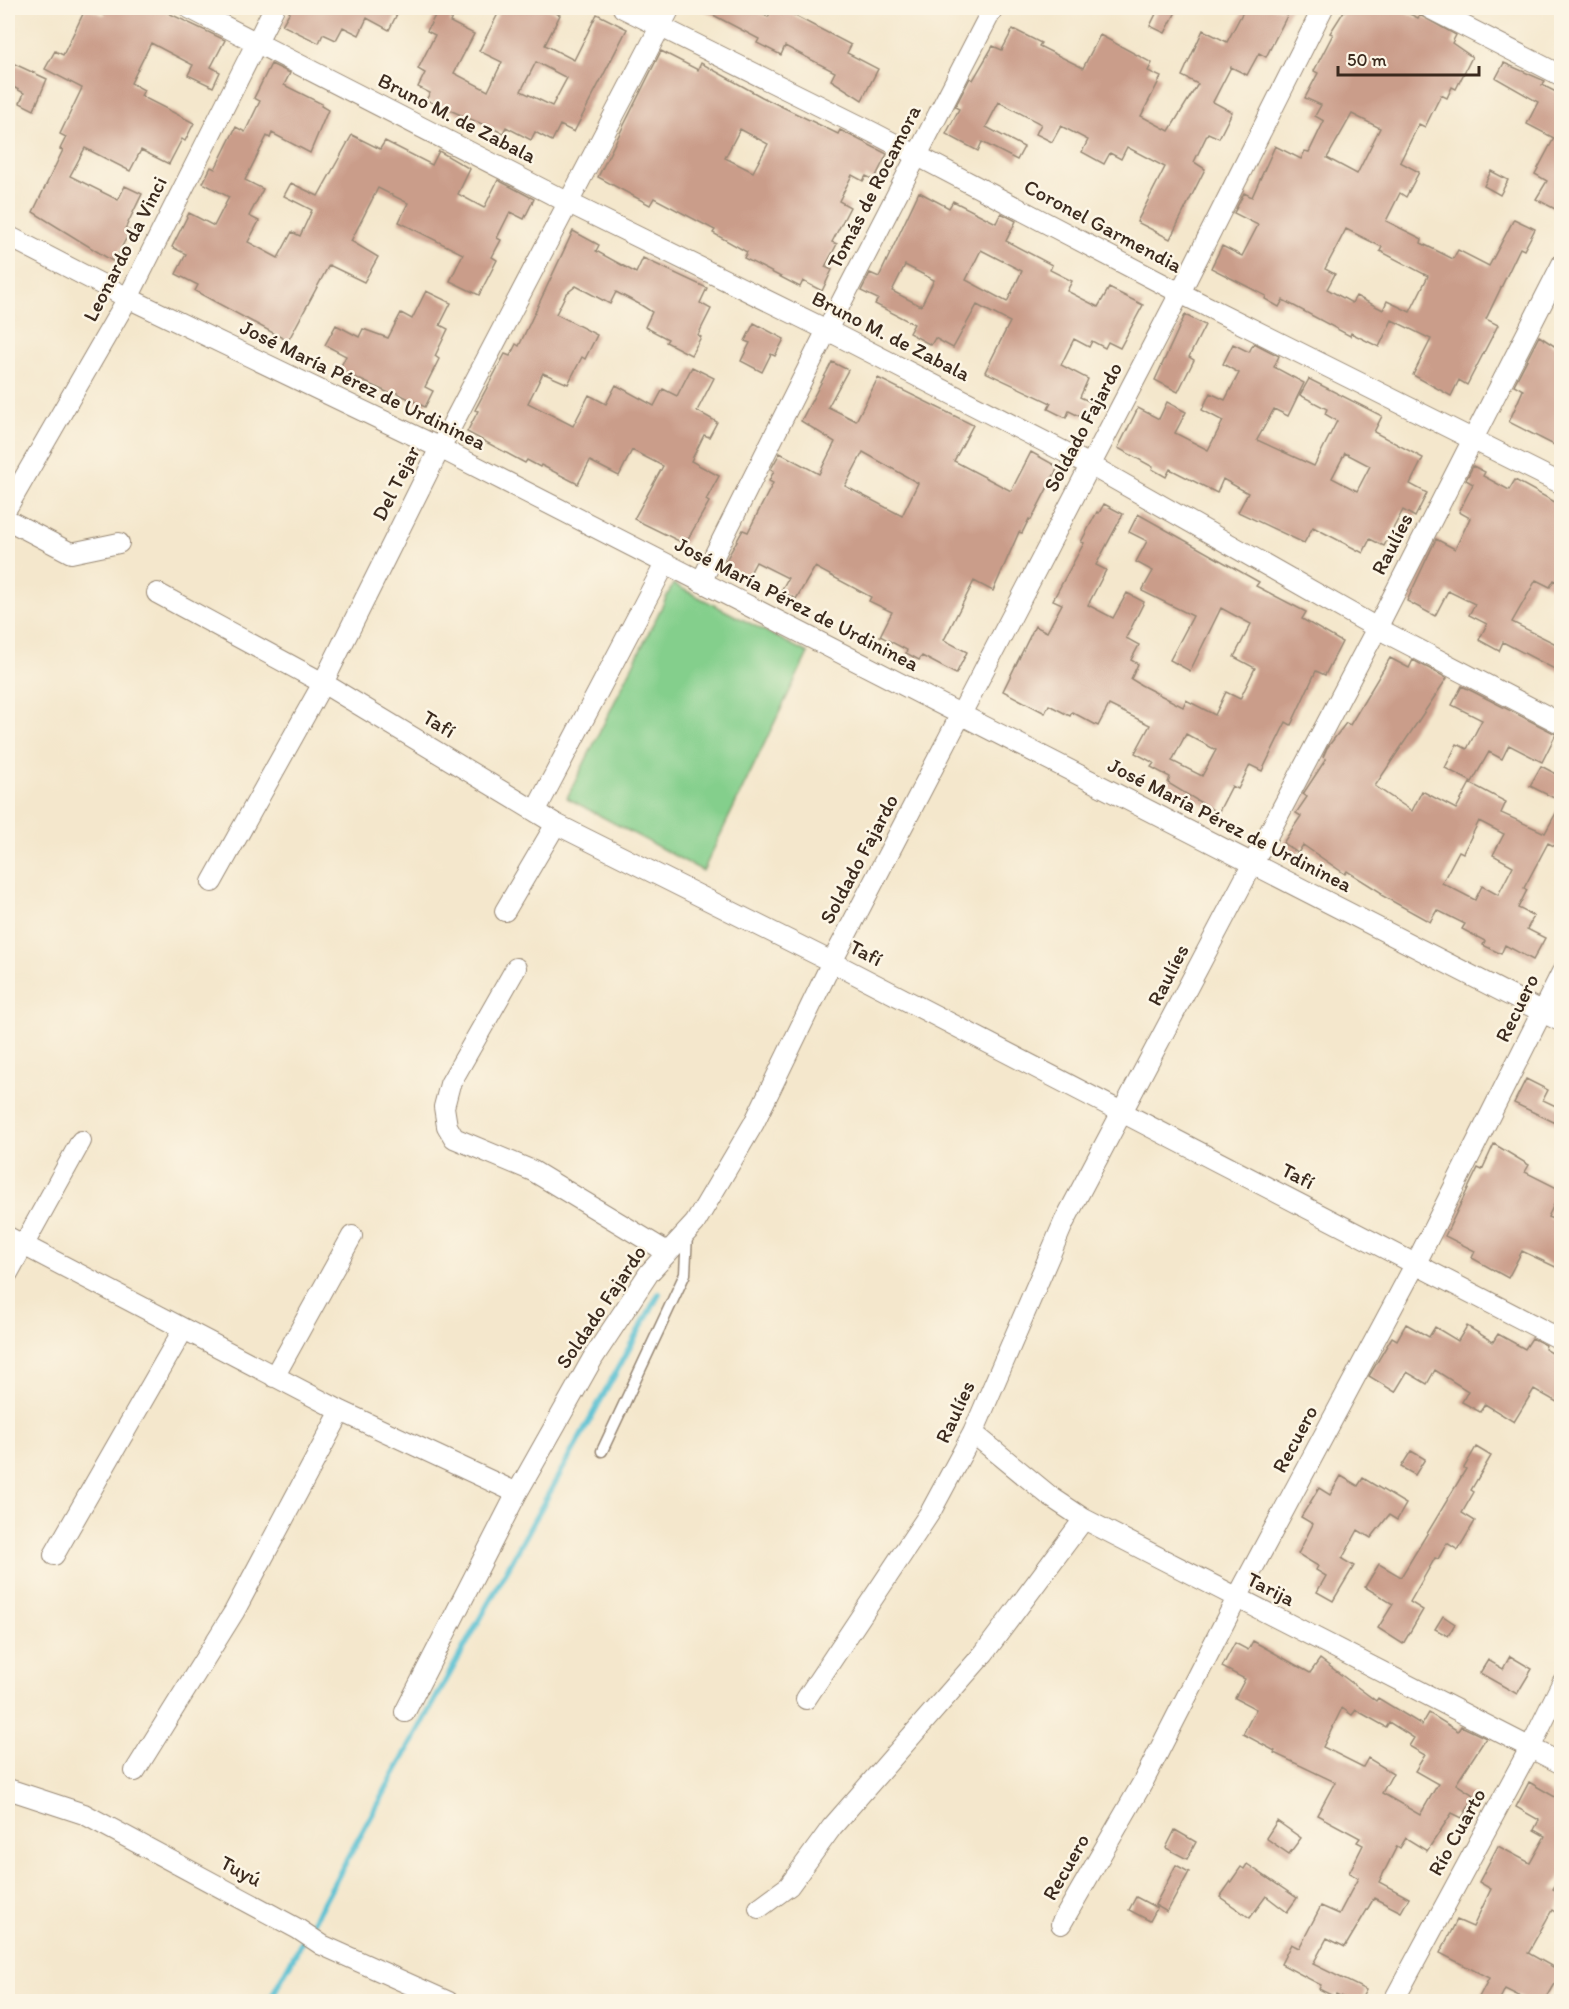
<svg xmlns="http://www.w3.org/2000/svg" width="1569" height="2009" font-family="Itim,sans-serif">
<rect width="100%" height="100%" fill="#fcf5e5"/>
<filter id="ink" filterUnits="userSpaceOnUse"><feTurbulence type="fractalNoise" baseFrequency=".0167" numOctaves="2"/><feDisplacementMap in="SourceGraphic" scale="12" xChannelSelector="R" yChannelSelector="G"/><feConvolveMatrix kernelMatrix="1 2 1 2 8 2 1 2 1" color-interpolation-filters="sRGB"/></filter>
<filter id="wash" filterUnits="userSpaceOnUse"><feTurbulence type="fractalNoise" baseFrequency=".008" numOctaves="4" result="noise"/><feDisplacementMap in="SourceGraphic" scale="24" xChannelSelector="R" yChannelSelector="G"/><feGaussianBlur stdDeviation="1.35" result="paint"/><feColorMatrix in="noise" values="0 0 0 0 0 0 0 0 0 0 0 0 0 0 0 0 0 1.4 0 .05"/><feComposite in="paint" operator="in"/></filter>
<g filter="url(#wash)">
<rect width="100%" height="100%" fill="#f4e7cc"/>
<!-- green -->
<path fill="#84cf8c" stroke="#607c55" stroke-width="1.5" d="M673 584 808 653 703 871 567 798Z"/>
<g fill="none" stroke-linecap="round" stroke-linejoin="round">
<!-- stream -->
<path stroke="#55bfd2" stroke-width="6" d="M274 2002 273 1994 659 1294"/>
</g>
<g id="blocks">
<!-- building -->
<path fill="#ca9d8a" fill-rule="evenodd" d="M86 8 104 15 108 8H168L166 12 225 40 211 67 220 72 213 87 188 75 193 65 151 43 131 83 144 90 141 96 194 123 185 141 182 139 169 164 141 150 130 171 85 148 70 176 118 200 125 186 142 194 125 229 130 231 114 262 33 212 63 150 60 149 66 137 60 134 82 88 45 69 55 51 63 55Z
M292 8H400L389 30 367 18 359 35 343 27 336 40 323 34 319 43 282 25Z
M439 8H457L450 22 474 34 454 73 488 91 502 62 479 51 501 8H546L560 15 545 45 574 60 597 14 627 29 574 132 560 125 552 141 535 132 531 140 506 127 503 133 426 100 430 93 418 87 425 73 418 69 435 35 427 31ZM536 62 567 78 552 106 521 91Z
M700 8H750L768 17 773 8H780L851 45 847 53 878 69 862 100 831 80 835 72 785 46 781 55 757 43 759 39Z
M1159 8H1178L1165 33 1150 26Z
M1245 8H1291L1266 57 1259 53 1247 75 1231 67 1213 102 1232 112 1219 138 1208 133 1194 162 1205 169 1170 239 1137 222 1165 167 1127 147 1121 159 1110 153 1104 164 1082 152 1088 140 1061 126 1052 142 1036 134 1041 124 999 102 986 127 1024 147 1017 160 982 142 978 151 946 134 959 109 955 107 970 78 973 80 993 46 1002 50 1013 29 1041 43 1039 46 1083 68 1100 35 1152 63 1148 71 1161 77 1141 116 1169 131 1198 84 1182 76 1203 30 1227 42Z
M1346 8H1397L1418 18 1420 15 1456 35 1452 43 1472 57 1456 89 1452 87 1447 98 1441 95 1425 127 1419 124 1400 162 1419 172 1406 197 1400 193 1386 221 1422 239 1421 243 1453 259 1458 250 1489 266 1514 219 1535 229 1524 250 1520 248 1486 319 1498 325 1467 385 1459 380 1451 396 1413 375 1431 339 1392 320 1379 347 1351 333 1350 336 1283 300 1279 307 1265 299 1266 296 1211 268 1222 246 1242 256 1258 225 1234 213 1244 193 1252 197 1275 146 1301 159 1305 151 1309 152 1324 121 1315 116 1321 105 1305 98 1318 73 1314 71 1333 34 1330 33ZM1352 114 1380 128 1357 174 1327 158ZM1346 229 1382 247 1380 251 1428 276 1410 312 1387 301 1383 310 1356 296 1352 303 1327 289 1335 274 1325 269Z
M661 51 698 70 701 63 762 97 838 134 840 130 887 154 874 180 866 176 863 181 852 175 839 201 850 207 832 242 837 244 825 267 832 270 822 291 803 281 800 287 744 258 747 252 713 233 715 230 654 198 650 205 598 177ZM740 129 768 144 753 172 725 158Z
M8 61 47 79 34 110 20 103 24 93 8 84Z
M1504 63 1545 81 1542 85 1562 95V200L1557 210 1536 199 1547 181 1535 174 1554 138 1527 124 1538 102 1496 78Z
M271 64 290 73 284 85 322 104 321 106 328 110 310 153 272 133 270 138 267 136 245 180 263 189 249 216 259 221 248 242 278 258 292 232 300 236 312 210 284 196 291 183 318 196 352 135 380 149 385 141 432 165 439 151 470 169 458 194 484 208 498 180 534 199 524 219 510 212 497 238 501 240 492 257 497 260 479 295 450 281 463 254 399 222 408 203 378 188 351 241 378 257 364 282 329 265 288 341 195 291 198 285 176 274 186 254 172 247 189 213 214 226 229 197 203 183 211 167 215 169 236 127 245 132 260 101 254 98Z
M1491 171 1508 180 1500 195 1484 186Z
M919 192 949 208 953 201 996 223 1001 213 1016 221 1006 241 1052 265 1050 270 1072 281 1067 291 1098 307 1109 288 1143 305 1120 348 1108 342 1105 348 1092 341 1089 347 1074 339 1061 365 1088 379 1080 397 1091 402 1083 418 1069 411 1066 418 1048 409 1051 403 985 372 1010 322 977 305 953 348 935 338 931 345 909 333 914 324 875 304 878 299 861 291 870 273 879 277ZM981 250 1022 271 1007 302 966 280ZM905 265 934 280 921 306 892 291Z
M573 231 599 245 596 251 636 273 643 258 707 288 700 303 711 309 698 335 701 337 691 355 666 342 668 339 645 327 652 312 641 305 616 292 610 304 576 286 566 294 556 314 597 335 585 359 582 357 568 384 543 373 528 403 573 426 589 395 606 404 616 385 654 406 663 389 677 396 692 367 714 378 697 411 717 422 709 437 704 435 691 461 719 476 706 500 709 502 685 544 634 519 663 466 632 450 619 476 590 461 578 484 541 465 540 467 527 460 525 463 467 432 478 411 475 410 505 354 510 356 516 344 519 346Z
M426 291 451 303 440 325 448 329 435 356 439 359 425 387 433 391 425 407 393 391 391 394 339 370 346 356 325 345 336 325 359 337 363 329 388 338 401 313 412 319Z
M1185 315 1205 325 1189 357 1194 360 1178 392 1155 380Z
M754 323 784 339 775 356 771 354 762 372 741 361 750 343 745 341Z
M1539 336 1562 351V449L1509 422 1523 390 1514 385Z
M1254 343 1279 356 1274 367 1304 383 1288 416 1274 409 1257 440 1314 466 1337 421 1325 414 1327 409 1300 395 1309 379 1382 416 1374 432 1423 458 1410 484 1427 493 1415 517 1403 510 1384 546 1370 539 1363 553 1313 527 1304 543 1238 512 1248 493 1223 479 1217 493 1170 469 1166 477 1152 469 1153 467 1118 448 1138 408 1159 419 1167 402 1186 412 1175 433 1208 450 1223 421 1202 410 1210 393 1225 400 1239 373 1223 364 1233 344 1249 352ZM1345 453 1370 466 1357 491 1332 478Z
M832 362 848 370 828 407 856 421 878 378 973 425 954 461 1011 491 1031 452 1058 467 1031 520 1029 519 1022 533 1019 532 993 591 974 581 944 640 967 652 956 674 922 656 919 660 906 653 907 650 880 636 892 612 869 601 871 597 815 567 796 599 781 591 788 578 756 562 748 577 724 564 743 530 748 532 773 483 769 481 774 471 771 469 780 453 819 474 835 442 801 421ZM863 452 918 483 902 516 845 486Z
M1473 466 1485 472 1483 476 1509 490 1515 480 1562 506V584L1554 580 1550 587 1536 580 1512 622 1562 647V673L1503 642 1499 651 1479 640 1487 624 1469 615 1475 604 1448 591 1435 616 1407 601 1436 539 1455 549 1470 518 1459 512 1473 484 1466 480Z
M1104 504 1123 514 1096 565 1106 570 1088 605 1113 618 1127 593 1144 602 1126 638 1139 645 1131 660 1138 664 1131 679 1141 685 1183 707 1186 700 1215 715 1226 692 1240 699 1255 668 1234 657 1251 624 1221 608 1190 671 1170 660 1193 616 1142 591 1153 571 1136 562 1147 541 1129 532 1138 514 1259 582 1256 586 1306 612 1302 619 1342 642 1325 675 1316 671 1291 725 1286 722 1262 771 1250 765 1238 789 1232 786 1218 813 1168 783 1170 777 1151 767 1154 763 1135 753 1150 725 1109 705 1098 726 1072 712 1070 716 1049 705 1045 713 1003 691 1035 626 1047 632 1062 604 1053 600 1084 543 1081 542 1097 512 1099 513ZM1186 734 1216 750 1202 776 1172 761Z
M1390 658 1409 668 1413 660 1447 678 1375 786 1412 811 1422 791 1456 809 1470 783 1506 802 1501 813 1545 833 1562 802V850L1548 843 1524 888 1527 890 1518 908 1534 916 1527 929 1545 938 1533 960 1505 945 1501 954 1483 945 1485 941 1462 929 1465 924 1437 910 1430 922 1381 895 1382 893 1347 871 1345 874 1303 845 1298 853 1283 843 1301 816 1296 813 1307 797 1303 794 1326 759 1323 757 1327 748 1346 723 1350 725ZM1479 821 1504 834 1493 855 1513 866 1498 895 1482 886 1475 900 1442 883 1459 851 1463 853Z
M1462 686 1556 734 1542 762 1509 745 1502 759 1489 752 1472 782 1445 768 1457 744 1467 749 1482 720 1452 705Z
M1541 766 1562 777V784L1554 798 1530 786Z
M1526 1079 1548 1090 1543 1100 1562 1109V1126L1514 1103Z
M1494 1144 1529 1165 1525 1172 1561 1190 1548 1217 1562 1223V1270L1522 1251 1508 1278 1472 1258 1475 1251 1445 1236 1478 1168 1482 1170Z
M1406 1324 1429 1337 1435 1327 1458 1341 1467 1326 1493 1342 1498 1334 1525 1349 1532 1338 1546 1345 1545 1349 1562 1359V1405L1534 1389 1514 1422 1485 1404 1480 1412 1462 1402 1468 1391 1435 1370 1427 1384 1407 1372 1395 1392 1369 1376 1392 1337 1397 1340Z
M1476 1447 1491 1456 1471 1490 1474 1492 1462 1513 1475 1521 1458 1550 1447 1543 1438 1559 1435 1558 1410 1602 1423 1610 1403 1644 1378 1628 1393 1604 1365 1587 1379 1564 1401 1577 1466 1469 1464 1468Z
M1411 1451 1425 1459 1415 1475 1401 1467Z
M1341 1476 1358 1486 1363 1478 1406 1504 1397 1520 1389 1515 1371 1538 1358 1530 1342 1559 1354 1566 1333 1601 1317 1592 1326 1576 1316 1570 1318 1566 1298 1554 1313 1524 1301 1517 1319 1488 1330 1495Z
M1443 1616 1455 1624 1448 1636 1435 1629Z
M1253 1641 1310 1673 1320 1659 1376 1701 1378 1698 1422 1725 1429 1713 1458 1731 1461 1726 1486 1738 1456 1784 1475 1796 1462 1818 1452 1813 1427 1851 1406 1838 1400 1848 1397 1846 1379 1882 1409 1898 1401 1912 1374 1898 1345 1947 1327 1938 1313 1964 1366 1990 1360 2001H1350L1336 1994 1335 1997 1319 1989 1321 1985 1281 1964 1291 1944 1299 1948 1321 1906 1339 1914 1358 1878 1349 1873 1363 1845 1357 1842 1360 1838 1317 1815 1335 1782 1274 1753 1275 1751 1243 1734 1256 1709 1235 1698 1245 1679 1222 1667 1235 1643 1248 1650ZM1342 1708 1352 1715 1356 1710 1386 1727 1389 1722 1414 1738 1409 1746 1425 1755 1415 1771 1438 1784 1420 1815 1382 1793 1393 1773 1368 1758 1363 1767 1323 1747Z
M1510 1656 1532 1669 1517 1694 1480 1673 1488 1660 1503 1669Z
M1529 1782 1562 1801V1873L1553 1889 1562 1894V1900L1555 1912 1552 1910 1528 1953 1562 1972 1545 2001H1529L1505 1989 1499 2001H1477L1489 1978 1440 1953 1457 1920 1473 1927 1491 1889 1479 1882 1498 1846 1530 1863 1545 1836 1534 1830 1539 1820 1516 1807Z
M1277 1821 1301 1838 1289 1854 1266 1838Z
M1175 1830 1196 1842 1187 1859 1166 1848Z
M1247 1864 1297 1898 1287 1912 1266 1896 1250 1918 1220 1897 1241 1867 1244 1869Z
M1176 1865 1189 1872 1167 1912 1155 1905Z
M1136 1897 1157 1908 1150 1921 1129 1910Z"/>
</g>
</g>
<g filter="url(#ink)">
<use href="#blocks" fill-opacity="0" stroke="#988875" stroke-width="1.5"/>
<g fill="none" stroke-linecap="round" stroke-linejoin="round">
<!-- service casing -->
<g stroke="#988875" stroke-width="13">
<path id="service" d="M602 1451 685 1274 687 1234"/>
</g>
<!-- minor casing -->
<g stroke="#988875" stroke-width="22">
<path id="minor" d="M189 8 569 203 827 330 1090 465 1377 628 1562 724
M623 8 872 132 1180 293 1562 484
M1429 8 1562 76
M8 236 128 298 440 448 1562 1022
M8 506 128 298 274 8
M8 520 71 553 119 543
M701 582 827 330 993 8
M157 593 323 683 556 824 832 962 1562 1340
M536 810 665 564
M212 882 323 683 440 448 670 8
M505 911 556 824
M516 968 450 1084 444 1107 447 1126 454 1138 533 1171 667 1252
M8 1237 341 1411 517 1493
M8 1273 81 1141
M274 1377 352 1236
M973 1433 1051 1497 1084 1519 1562 1764
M54 1555 183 1330
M806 1699 931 1511 973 1433 1064 1222 1377 628 1562 264
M405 1712 517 1493 593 1358 649 1273 695 1223 754 1123 832 962 1180 293 1323 8
M135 1771 234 1612 341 1411
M8 1789 84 1814 298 1929 322 1945 449 2002
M759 1908 789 1886 832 1827 984 1653 1084 1519
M1061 1924 1143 1782 1237 1598 1416 1263 1562 972
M1393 2002 1530 1748 1562 1683"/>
</g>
<!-- service -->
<use href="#service" stroke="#fff" stroke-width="10"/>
<!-- minor -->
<use href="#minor" stroke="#fff" stroke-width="20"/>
</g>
</g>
<g text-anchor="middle" stroke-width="5" stroke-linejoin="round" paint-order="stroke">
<!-- street labels -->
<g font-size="21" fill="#3b2a1e" stroke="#fcf5e5">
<text transform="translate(457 118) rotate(27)" y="7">Bruno M. de Zabala</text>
<text transform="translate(874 187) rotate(-63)" y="7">Tomás de Rocamora</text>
<text transform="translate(1103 226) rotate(28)" y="7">Coronel Garmendia</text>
<text transform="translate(125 249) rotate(-63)" y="7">Leonardo da Vinci</text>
<text transform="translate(891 336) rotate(27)" y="7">Bruno M. de Zabala</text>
<text transform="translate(363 385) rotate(26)" y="7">José María Pérez de Urdininea</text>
<text transform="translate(1083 427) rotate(-62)" y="7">Soldado Fajardo</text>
<text transform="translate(396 483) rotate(-63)" y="7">Del Tejar</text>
<text transform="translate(1392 544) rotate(-63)" y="7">Raulíes</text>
<text transform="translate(797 604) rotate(27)" y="7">José María Pérez de Urdininea</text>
<text transform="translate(439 724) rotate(31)" y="7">Tafí</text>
<text transform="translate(1230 825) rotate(27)" y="7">José María Pérez de Urdininea</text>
<text transform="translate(859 859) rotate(-62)" y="7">Soldado Fajardo</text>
<text transform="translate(866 953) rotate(27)" y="7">Tafí</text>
<text transform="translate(1168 975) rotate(-63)" y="7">Raulíes</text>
<text transform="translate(1517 1008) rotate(-64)" y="7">Recuero</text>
<text transform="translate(1298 1176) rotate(27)" y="7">Tafí</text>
<text transform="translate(601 1307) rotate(-56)" y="7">Soldado Fajardo</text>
<text transform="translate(955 1412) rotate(-65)" y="7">Raulíes</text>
<text transform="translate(1295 1439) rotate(-62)" y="7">Recuero</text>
<text transform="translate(1271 1589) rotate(27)" y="7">Tarija</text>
<text transform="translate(1457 1832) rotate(-61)" y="7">Río Cuarto</text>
<text transform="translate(1066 1867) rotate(-60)" y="7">Recuero</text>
<text transform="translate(241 1871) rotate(28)" y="7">Tuyú</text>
</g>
</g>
<!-- margin -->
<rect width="1569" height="2009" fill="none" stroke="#fcf5e5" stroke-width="30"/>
<!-- scale -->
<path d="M1338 66v9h141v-9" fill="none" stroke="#3b2a1e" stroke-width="3"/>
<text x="1347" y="66" font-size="18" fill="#3b2a1e" stroke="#fcf5e5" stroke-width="4.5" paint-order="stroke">50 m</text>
</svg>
